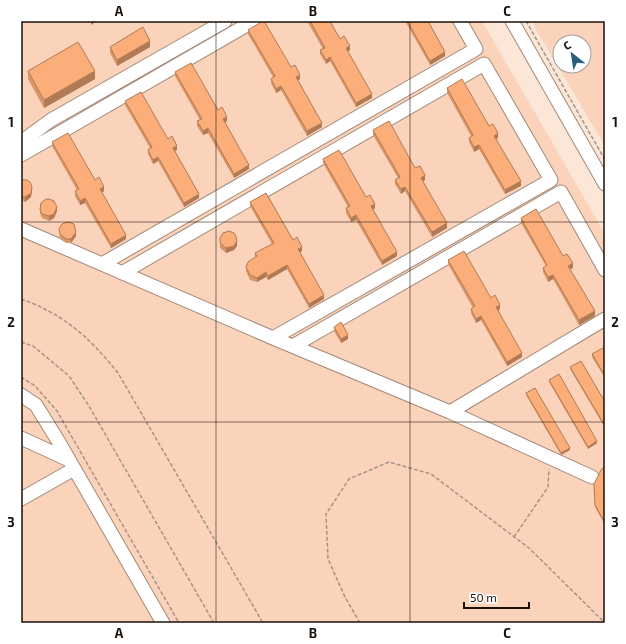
<svg xmlns="http://www.w3.org/2000/svg" width="626" height="644" font-family="'Exo 2',sans-serif">
<rect width="100%" height="100%" fill="#fce6d8"/>
<!-- green -->
<path fill="#fbd3ba" fill-rule="evenodd" d="M21 21H482L605 234V623H21Z
M531 21H605V146ZM560 42H584V66H560Z"/>
<g fill="none" stroke-linecap="round" stroke-linejoin="round">
<!-- minor casing -->
<g stroke="#a28878" stroke-width="15">
<path id="minor" d="M512 21 605 184
M21 142 51 120 225 21
M21 155 254 21
M21 229 273 338 450 412 592 477
M102 264 476 49 460 21
M122 273 484 64 551 180 273 338
M293 346 561 192 605 270
M21 395 36 405 60 444 163 623
M450 412 605 319
M21 438 69 460
M21 499 74 469"/>
</g>
<!-- path -->
<path stroke="#a49388" stroke-width="1.5" stroke-dasharray="4 2" stroke-linecap="butt" d="M526 21 605 160
M21 299C64 314 90 338 118 373L263 623
M21 342 33 346 69 376 89 406 214 623
M21 377 35 386 57 411 179 623
M514 537 548 487 549 469
M360 623 345 597 328 559 326 514 349 479 389 462 431 474 529 548 605 623"/>
<!-- minor -->
<use href="#minor" stroke="#fff" stroke-width="13"/>
</g>
<!-- wall -->
<path fill="#d99669" d="M307 21H330L340 39 350 50 348 51 372 98 356 107 330 61 326 64 320 54V50L323 49Z
M405 21H428L445 56 430 65Z
M248 30 291 67 300 79 298 80 322 127 307 136 281 90 276 93 271 83V79L273 77 248 34Z
M110 47H150L117 66 110 53Z
M28 71 95 79 44 108 28 79Z
M175 72 218 110 227 121 225 123 249 169 234 178 208 133 203 135 197 126V121L200 120 175 76Z
M447 88 489 126 498 138 496 139 521 186 505 194 479 149 474 152 469 142V138L471 136 447 93Z
M125 101 168 139 177 150 175 151 199 198 184 207 158 161 153 164 148 154V150L150 148 125 105Z
M373 130 415 168 425 180 423 181 447 228 432 237 405 191 401 194 395 184V180L398 178 373 135Z
M52 142 95 180 104 191 102 193 126 239 111 248 85 203 80 205 75 196V191L77 190 52 146Z
M323 159 366 197 375 208 373 210 397 256 382 265 356 220 351 222 346 213V208L348 207 323 163Z
M21 180 32 192 31 197 25 202 21 200Z
M250 202 293 240 302 251 300 252 324 299 309 308 287 269 268 280 266 277 257 282 250 280 246 271V267L255 258V253L272 244 250 206Z
M40 209 57 211 54 218 49 221 42 218 40 213Z
M521 218 563 256 573 268 570 269 595 316 579 325 553 279 548 282 543 272V268L546 266 521 223Z
M59 229 76 236 71 243H66L60 239Z
M220 238 237 246 234 250 226 253 220 248Z
M448 260 491 298 500 309 498 310 522 357 507 366 481 320 476 323 471 313V309L473 308 448 264Z
M334 327 348 339 341 343 334 331Z
M605 352V378L592 357V354Z
M570 367 605 402V428L570 369Z
M549 380 597 443 588 449 549 382Z
M526 393 570 450 561 455 526 395Z
M594 484 605 500V525L595 507Z"/>
<!-- shaded-wall -->
<path fill="#b07a55" d="M91 21H97L91 25Z
M150 41V47L117 66V60Z
M350 46V50L346 53V48Z
M445 52V56L430 65V61Z
M330 57V61L326 64V60Z
M95 71V79L44 108V100Z
M300 75V79L296 81V77Z
M281 86V90L276 93V89Z
M372 94V98L356 107V103Z
M227 117V121L223 124V119Z
M322 123V127L307 136V131Z
M208 128V133L203 135V131Z
M498 133V138L494 140V136Z
M479 145V149L474 152V147Z
M177 146V150L173 152V148Z
M158 157V161L153 164V160Z
M249 165V169L234 178V174Z
M425 175V180L421 182V178Z
M521 181V186L505 194V190Z
M32 187 31 197 25 202V197Z
M104 187V191L100 194V189Z
M405 187V191L401 194V189Z
M199 194V198L184 207V203Z
M85 198V203L80 205V201Z
M375 204V208L371 211V206Z
M57 207V211L54 218 49 221V216Z
M356 215V220L351 222V218Z
M447 223V228L432 237V232Z
M76 232V236L71 243V239Z
M126 235V239L111 248V244Z
M237 241V246L234 250 226 253V248Z
M302 247V251L298 254V249Z
M397 252V256L382 265V261Z
M573 263V268L568 270V266Z
M287 265V269L268 280V276Z
M266 272V277L257 282V278Z
M553 275V279L548 282V277Z
M324 295V299L309 308V304Z
M500 305V309L496 312V307Z
M595 311V316L579 325V320Z
M481 316V320L476 323V319Z
M348 335V339L341 343V339Z
M522 353V357L507 366V362Z
M597 441V443L588 449V447Z
M570 448V450L561 455V453Z"/>
<!-- building -->
<path fill="#fcae7a" stroke="#b07a55" d="M263 21H264L291 67 295 65 300 75 296 77 322 123 307 131 281 86 276 89 271 79 275 76 248 30Z
M310 21H330L340 39 344 36 350 46 346 48 372 94 356 103 330 57 326 60 320 50 325 48Z
M407 21H428L445 52 430 61Z
M143 27 150 41 117 60 110 47Z
M78 42 95 71 44 100 28 71Z
M191 63 218 110 222 107 227 117 223 119 249 165 234 174 208 128 203 131 197 121 202 119 175 72Z
M462 79 489 126 493 124 498 133 494 136 521 181 505 190 479 145 474 147 469 138 473 135 447 88Z
M141 92 168 139 172 136 177 146 173 148 199 194 184 203 158 157 153 160 148 150 152 147 125 101Z
M389 121 415 168 420 166 425 175 421 178 447 223 432 232 405 187 401 189 395 180 400 177 373 130Z
M68 133 95 180 99 177 104 187 100 189 126 235 111 244 85 198 80 201 75 191 79 189 52 142Z
M339 150 366 197 370 195 375 204 371 206 397 252 382 261 356 215 351 218 346 208 350 206 323 159Z
M21 180H27L30 182 32 187 31 193 25 197 21 196Z
M266 193 293 240 297 237 302 247 298 249 324 295 309 304 287 265 268 276 266 272 257 278 250 275 246 267 248 262 257 256 255 253 274 243 250 202Z
M46 199H49L54 201 57 207 54 214 49 216 42 214 40 209 41 203Z
M536 209 563 256 567 254 573 263 568 266 595 311 579 320 553 275 548 277 543 268 547 265 521 218Z
M68 222 74 224 76 232 71 239H66L60 234 59 229 62 224Z
M229 231 234 233 236 236 237 241 234 246 226 248 220 243V238L223 233Z
M464 251 491 298 495 295 500 305 496 307 522 353 507 362 481 316 476 319 471 309 475 306 448 260Z
M341 322 348 335 341 339 334 327Z
M603 348 605 352V376L592 354Z
M581 361 605 402V426L570 367Z
M559 374 597 441 588 447 549 380Z
M535 388 570 448 561 453 526 393Z
M605 466V488L604 498 605 500V523L595 505 594 484 601 470Z"/>
<!-- grid -->
<path fill="none" stroke="#1a100a" stroke-width="1" stroke-opacity="0.55" d="M216 21V623M410 21V623M21 222H605M21 422H605"/>
<!-- border -->
<rect width="626" height="644" fill="none" stroke="#ffffff" stroke-width="44"/>
<!-- north arrow -->
<g transform="translate(572 54) rotate(330)"><circle r="19" fill="#ffffff" stroke="#a39f9d"/>
<path d="M0-3L7 15L0 10L-7 15Z" fill="#275f79"/>
<text y="-6" font-size="11" font-weight="bold" text-anchor="middle" fill="#1a100a">С</text>
</g>
<!-- scale -->
<path d="M464 602v6h65v-6" fill="none" stroke="#1a100a" stroke-width="2"/>
<text x="470" y="602" font-size="12" fill="#1a100a" stroke="#ffffff" stroke-width="3" paint-order="stroke">50 m</text>
<rect x="22" y="22" width="582" height="600" fill="none" stroke="#1a100a" stroke-width="1.5"/>
<g font-size="13" text-anchor="middle" font-weight="bold" fill="#1a100a">
<text x="119" y="16">A</text>
<text x="313" y="16">B</text>
<text x="507" y="16">C</text>
<text x="11" y="127">1</text>
<text x="615" y="127">1</text>
<text x="11" y="327">2</text>
<text x="615" y="327">2</text>
<text x="11" y="527">3</text>
<text x="615" y="527">3</text>
<text x="119" y="638">A</text>
<text x="313" y="638">B</text>
<text x="507" y="638">C</text>
</g>
</svg>
